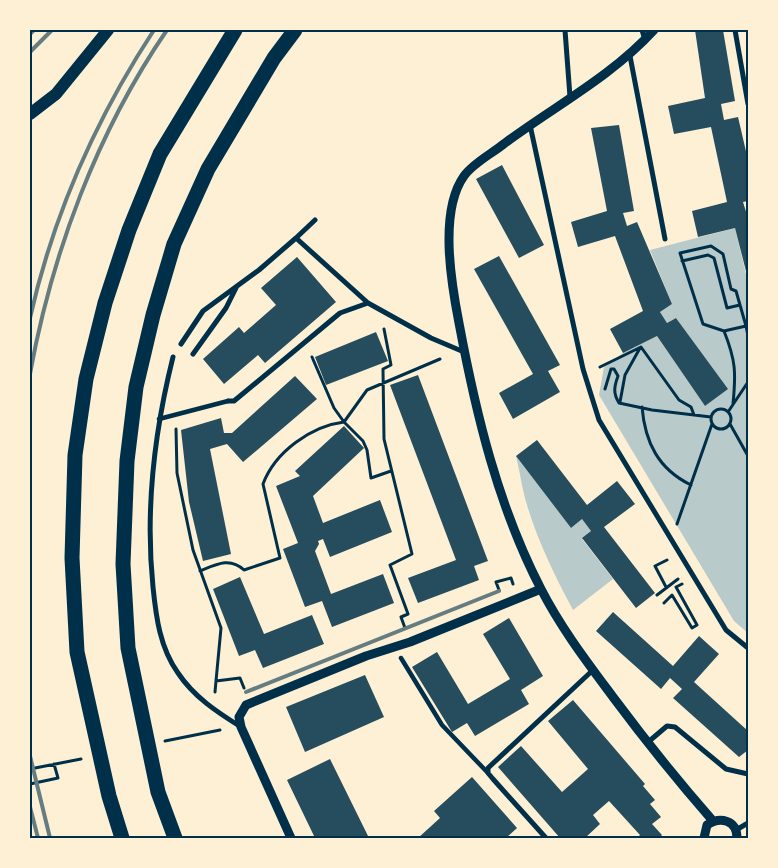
<svg xmlns="http://www.w3.org/2000/svg" width="778" height="868" font-family="Helvetica,sans-serif">
<rect width="100%" height="100%" fill="#fdf0d5"/>
<!-- green -->
<path fill="#b9caca" d="M735 228 748 283V633L734 621 599 395 604 367 623 353 657 336 705 406 727 389 676 318 667 323 660 312 672 304 650 250Z
M516 456 571 528 582 519 591 531 582 539 613 579 573 610C555 576 538 542 527 505 522 489 520 472 516 456Z"/>
<!-- building -->
<path fill="#264d5e" d="M695 30H723L735 101 721 104 724 120 738 117 748 160V201L743 202 748 218V279L735 228 698 237 692 211 727 202 711 127 674 134 668 106 705 98Z
M619 125 634 211 623 213 627 226 637 222 672 304 660 312 667 323 676 318 728 389 705 406 657 336 623 353 610 329 643 311 615 236 578 247 571 222 607 211 591 128Z
M502 165 544 245 519 258 476 179Z
M499 256 560 365 548 371 560 392 513 419 499 393 533 374 474 269Z
M297 257 336 302 265 363 258 355 224 384 203 359 239 327 244 333 276 305 261 288Z
M376 332 388 361 326 385 315 357Z
M418 375 488 561 474 566 479 580 418 603 408 578 456 560 390 385Z
M295 376 317 399 243 462 227 444 210 449 231 554 203 561 189 502 181 430 221 418 224 433H232Z
M344 426 364 448 313 496 323 523 380 500 392 532 330 557 323 539 318 541 319 544 315 551 331 594 383 574 394 603 332 627 322 601 305 607 283 549 298 543 276 486 300 476 295 471Z
M537 440 587 505 617 481 635 504 604 527 655 593 636 608 582 538 591 531 582 519 571 528 516 456Z
M240 577 264 634 312 615 324 644 263 668 255 650 239 656 213 589Z
M613 612 673 666 699 636 719 654 694 682 748 731V750L739 757 673 698 682 689 670 678 661 689 596 631Z
M509 618 543 676 521 690 529 704 475 736 467 723 452 732 412 667 437 652 468 704 510 679 483 634Z
M365 675 384 717 305 752 286 707Z
M573 700 645 784 643 786 655 800 650 804 661 817 652 824 662 835 659 838H637L640 835 609 801 593 815 600 824 585 838H560L498 767 521 746 562 792 588 769 548 721Z
M330 759 369 838H315L287 780Z
M472 777 517 828 506 838H418L440 818 434 811Z"/>
<g fill="none" stroke-linecap="round" stroke-linejoin="round">
<!-- path -->
<path stroke="#003049" stroke-width="3" d="M682 261 708 255 714 258 727 308 740 305
M748 326H746L748 336
M384 329 391 365 383 369 384 439 412 554 390 565 408 614 401 617 405 628
M724 331 746 326 736 291 731 289 723 254 711 246 680 253 703 324 724 331C736 361 736 373 733 404
M312 357 334 408 344 422 363 441 367 450 371 478 391 471
M600 367 641 347 679 400 691 407 694 415
M605 389 611 369H614L618 376C614 387 613 393 619 403L652 410 711 417
M620 402 625 375 640 348
M642 407C645 442 658 469 691 485
M711 419a10 10 0 1 1 20 0a10 10 0 1 1-20 0Z
M728 412 748 382
M730 424 748 456
M176 429 177 473 193 550 221 628 216 681
M677 524 712 424
M200 571C217 564 230 557 244 570L280 558 263 484C275 452 311 426 344 422L367 390 440 359
M666 587 655 566 667 560
M499 590 496 582 511 578 513 584
M657 595 678 579
M664 603 672 595 692 628 697 625 676 587 682 584
M215 692 216 681 240 678 244 688
M165 741 220 730
M30 769 81 759
M30 784 58 778 54 764"/>
<!-- pedestrian -->
<path stroke="#003049" stroke-width="4.5" d="M159 419 228 401
M401 658 442 725 488 773"/>
<!-- minor -->
<path stroke="#003049" stroke-width="5" d="M565 30 570 97
M642 30 645 40
M735 30 748 104
M630 56 665 239
M530 125 583 369 599 420 726 630 748 648
M296 238 315 220
M181 344 203 311 259 270 296 238 368 303 431 338 464 352
M193 354 226 308 236 288
M173 357C154 433 145 509 153 587 156 617 160 648 178 673 194 697 217 712 241 727
M228 401H234L340 313 368 303
M647 743 667 726 675 727 726 769 748 774
M736 830 748 823
M546 838 493 779 488 773V768L593 670"/>
<!-- tertiary -->
<path stroke="#003049" stroke-width="9" d="M654 30C612 76 555 106 505 143 493 153 473 163 464 176 439 211 451 282 459 323 476 414 498 506 541 589 561 628 587 662 613 697 645 740 678 781 713 821
M291 838 241 727 239 717 246 705 366 656 410 642 541 589
M704 838 707 825C720 816 737 820 737 838"/>
<!-- primary -->
<path stroke="#003049" stroke-width="12" d="M30 114 56 94 108 30"/>
<!-- motorway -->
<path stroke="#003049" stroke-width="15" d="M122 838 109 796 77 652 72 558 75 455 86 379 105 303 129 230 160 154 235 30
M175 838 158 792 128 648 123 564 127 461 136 387 153 315 174 244 208 169 274 58 295 30"/>
<!-- rail -->
<path stroke="#657d81" stroke-width="4" d="M30 34 34 30
M30 52 52 30
M30 318C53 216 97 117 154 30
M30 374C52 253 97 132 167 30
M246 692 499 591
M30 756 50 838
M30 807 38 838"/>
</g>
<!-- border -->
<rect width="778" height="868" fill="none" stroke="#fdf0d5" stroke-width="62"/>
<rect x="31" y="31" width="716" height="806" fill="none" stroke="#003049" stroke-width="2"/>
</svg>
